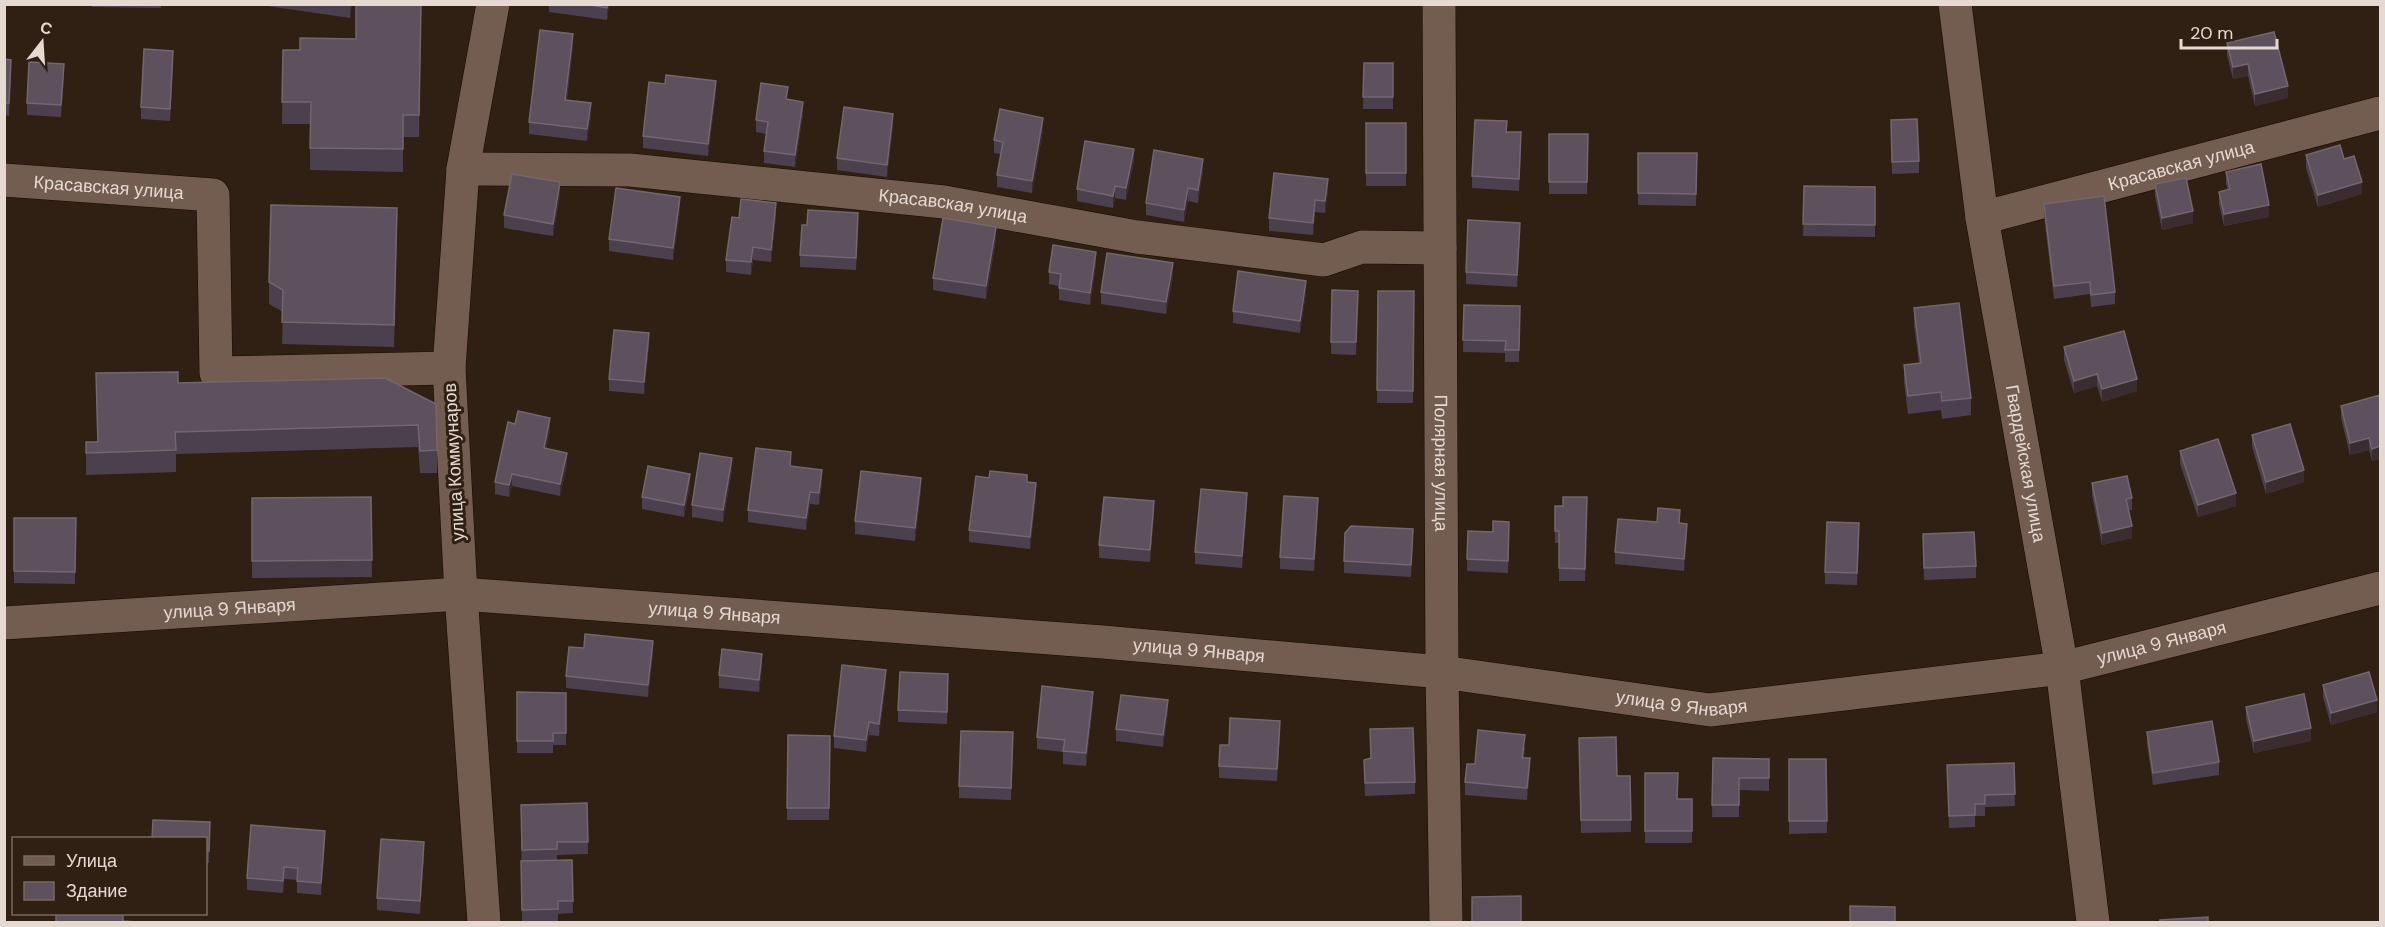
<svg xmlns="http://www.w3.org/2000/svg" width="2385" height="927" font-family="'DM Sans',sans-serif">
<rect width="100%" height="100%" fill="#301f13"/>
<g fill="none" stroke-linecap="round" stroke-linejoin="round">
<!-- minor casing -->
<g stroke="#170801" stroke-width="34">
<g id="minor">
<path id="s1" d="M1439 4 1442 672 1446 922"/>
<path id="s2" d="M1955 4 1982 218 2062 668 2093 922"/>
<path id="s3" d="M463 169 630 170 944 202 1137 237 1324 260 1362 247 1440 248"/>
<path id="s4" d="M4 180 213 195 216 373 449 368"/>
<path id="s5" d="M1982 218 2380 113"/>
<path d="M484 922 461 594 449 368 463 169 493 4"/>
</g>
</g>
<!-- tertiary casing -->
<g stroke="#170801" stroke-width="34">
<g id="tertiary">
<path id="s6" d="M4 623 461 594 1103 642 1442 672 1710 710 2062 668 2380 588"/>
</g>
</g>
<!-- minor -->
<use href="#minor" stroke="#725d50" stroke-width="33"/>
<!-- tertiary -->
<use href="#tertiary" stroke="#725d50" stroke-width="33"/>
</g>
<!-- wall -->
<path fill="#4d404e" d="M92 4H161V8L92 7Z
M254 4H352L350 18Z
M549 4H609L607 20 549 12Z
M421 5 419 137H403V172L310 170V124H282L283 50H300L356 39Z
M2227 43 2288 98 2255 106 2248 76 2233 79 2227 55Z
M573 46 567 100 591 116 587 141 529 134V122Z
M4 59 11 72 9 116 4 115Z
M173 63 170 121 141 119V107Z
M1364 63H1393V109H1363Z
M64 76 61 117 27 115V103Z
M716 93 708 156 643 148V136Z
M788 99 803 114 795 167 764 163V151L766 134 756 132V120Z
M1366 123H1406V186H1366Z
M893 126 887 177 837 170V158Z
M1043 130 1032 193 997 187V175L1001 154 994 153V140Z
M1507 132 1521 145 1519 191 1472 188V176Z
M1891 132 1919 161V173L1892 174Z
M1549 134H1588L1587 194H1549Z
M1638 153H1697L1696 206 1638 205Z
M2306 155 2362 194 2318 207 2306 168Z
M1134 161 1126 200 1115 198 1113 208 1077 201V189Z
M1203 171 1198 203 1188 201 1184 222 1146 215V203Z
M2226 172 2269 217 2224 226 2219 204V192L2228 190 2226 184Z
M2155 184 2193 223 2162 230 2155 196Z
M1804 186 1875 187V237L1803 236Z
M1328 191 1325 213 1315 212 1313 235 1269 231V218Z
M560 195 553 236 504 228V215Z
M2044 204 2115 292V304L2091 307 2090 294 2054 299 2044 216Z
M680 210 673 260 609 251V239Z
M776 216 771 262 753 260 751 275 726 272V260L739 218Z
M807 225H858L856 270 800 267V255Z
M397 230 394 347 282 344 283 312 269 304V282Z
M1520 235 1517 287 1466 284V272Z
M996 239 986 299 933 290V278Z
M1096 264 1090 305 1059 300V286L1049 284V272Z
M1173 276 1166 314 1101 304V292Z
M1332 290 1358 291 1356 355 1331 354Z
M1378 291H1414L1413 403H1377Z
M1306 293 1300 333 1233 323V311Z
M1464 305 1520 306 1519 362H1505V353L1463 352Z
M1914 308 1971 398V415L1942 419 1941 410 1908 414 1904 382V365L1919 363 1914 325Z
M649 345 644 394 609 391V379Z
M2064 347 2137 391 2102 402 2097 386 2074 393 2064 360Z
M96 373 178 383 385 378 437 450V473H420L418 447 176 454V472L86 475V442H97Z
M2380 395V459L2372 461 2369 450 2350 455 2341 418V406Z
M550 430 546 449 567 465 560 496 512 486 509 497 495 494V482Z
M2252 435 2304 482 2266 494 2252 447Z
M2180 451 2236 506 2198 517 2180 464Z
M791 466 822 482 819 505 810 504 806 530 748 522V510Z
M732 470 723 522 692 517V505Z
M1027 482 1036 495 1030 549 969 542V530Z
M2092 483 2132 498V510H2129L2132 538 2102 545 2092 495Z
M690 486 684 517 642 509V497Z
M921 490 915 541 855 534V521Z
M371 497 372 577 252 578V498Z
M1587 497 1585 581H1559V543H1555V506H1563Z
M1247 505 1242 568 1195 564V552Z
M1318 510 1314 571 1280 569V557Z
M1154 513 1150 562 1099 558V545Z
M14 518H76L75 584 14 583Z
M1657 522 1680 523 1687 536 1684 571 1615 564V552Z
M1468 531 1509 534 1508 573 1467 571Z
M1923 534 1976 566V578L1924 580Z
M1859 535 1857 585 1825 584V572Z
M1413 541 1411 577 1344 573V561Z
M584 648 653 653 648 697 566 688V676Z
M762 666 759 692 719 688V675Z
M948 674 947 724 898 722V710Z
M886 682 879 736 869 735 866 752 834 748V736Z
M2323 685 2377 712 2331 725 2323 697Z
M517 692 566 693V745H553V753H517Z
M1093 704 1086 766 1063 764V752L1037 749V737Z
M2246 707 2311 741 2254 753 2246 719Z
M1168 712 1163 747 1116 741V729Z
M2147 732 2219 762V775L2153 785 2147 744Z
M1280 733 1277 781 1219 778V766L1229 745Z
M788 735 830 736 829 820H787Z
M1579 738 1617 776H1630L1631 832 1581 833Z
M1013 744 1011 800 959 798V786Z
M1525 747 1524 758 1530 770 1527 800 1465 795V782L1475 764Z
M1370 758 1415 782V794L1365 796 1364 760Z
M1713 758 1769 759V791L1739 790V817H1712Z
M1789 759H1826L1827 833 1789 834Z
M2014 763 2015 806 1985 807V816H1975V827L1949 828 1947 765Z
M1645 773 1677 799H1692V843H1645Z
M587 803 588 854 557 855V860H572L573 913 558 914V921L522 922 521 805Z
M210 834 209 863H206V838Z
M325 843 321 895 297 893V880L284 879 283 893 247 890V878Z
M424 855 420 914 377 910V898Z"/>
<!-- shaded-wall -->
<path fill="#3b2c30" d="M350 4H352L350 18Z
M608 4H609L607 20V8Z
M573 34V46L565 112V100Z
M173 51V63L170 121V109Z
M64 64V76L61 117V105Z
M2248 64V76L2233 79V67Z
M716 81V93L708 156V144Z
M2288 86V98L2255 106V94Z
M803 102V114L795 167V155Z
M591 103V116L587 141V129Z
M893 114V126L887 177V165Z
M1043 118V130L1032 193V181Z
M1521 132V145L1519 191V179Z
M1134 149V161L1126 200V188Z
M1203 159V171L1198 203V190Z
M1328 179V191L1325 213V201Z
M560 182V195L553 236V224Z
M2362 182V194L2318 207V195Z
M1115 186V198L1113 208V196Z
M1188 188V201L1184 222V210Z
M680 197V210L673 260V248Z
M1315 200V212L1313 235V223Z
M776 203V216L771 262V250Z
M2269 205V217L2224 226V214Z
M2193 211V223L2162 230V218Z
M1520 223V235L1517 287V275Z
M996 227V239L986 299V286Z
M753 247V260L751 275V262Z
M1096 252V264L1090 305V293Z
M1173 263V276L1166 314V302Z
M1306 281V293L1300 333V321Z
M649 333V345L644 394V382Z
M2097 374V386L2074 393V381Z
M2137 379V391L2102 402V389Z
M550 418V430L544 461V448Z
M2369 438V450L2350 455V443Z
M2380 446V459L2372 461V449Z
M567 453V465L560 496V484Z
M732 458V470L723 522V510Z
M822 470V482L819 505V493Z
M2304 470V482L2266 494V482Z
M512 474V486L509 497V485Z
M690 474V486L684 517V505Z
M921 478V490L915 541V528Z
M1036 483V495L1030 549V537Z
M810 492V504L806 530V518Z
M1247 493V505L1242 568V556Z
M2236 493V506L2198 517V505Z
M1318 498V510L1314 571V559Z
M1154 501V513L1150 562V550Z
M1687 524V536L1684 571V559Z
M2132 526V538L2102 545V533Z
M1413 529V541L1411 577V565Z
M653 641V653L648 697V685Z
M762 654V666L759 692V680Z
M886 670V682L879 736V724Z
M1093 692V704L1086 766V753Z
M1168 700V712L1163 747V735Z
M2377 700V712L2331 725V713Z
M1280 721V733L1277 781V769Z
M869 722V735L866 752V740Z
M2311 728V741L2254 753V741Z
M1530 758V770L1527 800V788Z
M325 831V843L321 895V883Z
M424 842V855L420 914V901Z"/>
<!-- building -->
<path fill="#5e505c" stroke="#73666f" stroke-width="1.5" d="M356 4 421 5 419 115H403V149L310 148 311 102H282L283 50H300V38L356 39Z
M585 4H608L607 8Z
M540 30 573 34 565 100 591 103 587 129 529 122Z
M2274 32 2288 86 2255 94 2248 64 2233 67 2227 43Z
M144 49 173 51 170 109 141 107Z
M4 59 11 60 9 103H4Z
M29 62 64 64 61 105 27 103Z
M1364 63H1393V97H1363Z
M666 75 716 81 708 144 643 136 649 82 665 84Z
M761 83 788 87 786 99 803 102 795 155 764 151 768 122 756 120Z
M844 107 893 114 887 165 837 158Z
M1000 109 1043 118 1032 181 997 175 1003 142 994 140Z
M1917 119 1919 161 1892 162 1891 120Z
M1475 120 1507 121 1506 132H1521L1519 179 1472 176Z
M1366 123H1406V173H1366Z
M1549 134H1588L1587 182H1549Z
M1085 141 1134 149 1126 188 1115 186 1113 196 1077 189Z
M2340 145 2344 159 2354 156 2362 182 2318 195 2306 155Z
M1154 150 1203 159 1198 190 1188 188 1184 210 1146 203Z
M1638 153H1697L1696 194 1638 193Z
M2261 164 2269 205 2224 214 2219 192 2230 189 2226 172Z
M1274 173 1328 179 1325 201 1315 200 1313 223 1269 218Z
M512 174 560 182 553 224 504 215Z
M2186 178 2193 211 2162 218 2155 184Z
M1804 186 1875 187V225L1803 224Z
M616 188 680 197 673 248 609 239Z
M2104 196 2115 292 2091 295 2090 282 2054 286 2044 204Z
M741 199 776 203 771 250 753 247 751 262 726 260 732 217 739 218Z
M271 205 397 208 394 325 282 322 283 290 269 282Z
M808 210 858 213 856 258 800 255 802 225H807Z
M943 218 996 227 986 286 933 278Z
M1468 220 1520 223 1517 275 1466 272Z
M1053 245 1096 252 1090 293 1059 288 1061 274 1049 272Z
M1107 253 1173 263 1166 302 1101 292Z
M1238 271 1306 281 1300 321 1233 311Z
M1332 290 1358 291 1356 342H1331Z
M1378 291H1414L1413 391 1377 390Z
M1959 303 1971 398 1942 401 1941 392 1908 396 1904 365 1921 363 1914 308Z
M1464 305 1520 306 1519 350H1505L1506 341 1463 340Z
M614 330 649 333 644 382 609 379Z
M2124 331 2137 379 2102 389 2097 374 2074 381 2064 347Z
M178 372V383L385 378 436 404 437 450 420 451 418 425 175 432 176 450 86 453V442H98L96 373Z
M2380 395V446L2372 449 2369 438 2350 443 2341 406Z
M518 411 550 418 544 448 567 453 560 484 512 474 509 485 495 482 508 422 515 424Z
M2290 424 2304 470 2266 482 2252 435Z
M2218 439 2236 493 2198 505 2180 451Z
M756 448 791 452 790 466 822 470 819 493 810 492 806 518 748 510Z
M700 453 732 458 723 510 692 505Z
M648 466 690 474 684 505 642 497Z
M861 471 921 478 915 528 855 521Z
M990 471 1027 475V482L1036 483 1030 537 969 530 976 476 989 478Z
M2127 476 2132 498 2126 499 2132 526 2102 533 2092 483Z
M1201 489 1247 493 1242 556 1195 552Z
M1284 496 1318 498 1314 559 1280 557Z
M371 497 372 560 252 561V498Z
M1104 497 1154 501 1150 550 1099 545Z
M1563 497H1587L1585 569 1559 568V531H1555V506H1563Z
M1658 508 1680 510 1679 523 1687 524 1684 559 1615 552 1618 519 1657 522Z
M14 518H76L75 572 14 571Z
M1493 521 1509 522 1508 561 1467 559 1468 531 1493 532Z
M1827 522 1859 523 1857 573 1825 572Z
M1351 526 1413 529 1411 565 1344 561 1345 533Z
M1974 532 1976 566 1924 568 1923 534Z
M585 634 653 641 648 685 566 676 569 647 584 648Z
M722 649 762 654 759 680 719 675Z
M842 665 886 670 879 724 869 722 866 740 834 736Z
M900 672 948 674 947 712 898 710Z
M2369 672 2377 700 2331 713 2323 685Z
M1042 686 1093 692 1086 753 1063 751 1065 740 1037 737Z
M517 692 566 693V733H553V741H517Z
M2304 694 2311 728 2254 741 2246 707Z
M1121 695 1168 700 1163 735 1116 729Z
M1230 718 1280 721 1277 769 1219 766 1220 745H1229Z
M2212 721 2219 762 2153 773 2147 732Z
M1413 728 1415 782 1365 783 1364 760 1371 758 1370 729Z
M1478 730 1525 735 1522 758H1530L1527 788 1465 782 1467 764H1475Z
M961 731 1013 732 1011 788 959 786Z
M788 735 830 736 829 808H787Z
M1616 737 1617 776H1630L1631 820H1581L1579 738Z
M1713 758 1769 759V778H1739V805H1712Z
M1789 759H1826L1827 821H1789Z
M2014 763 2015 794 1985 795V804H1975V815L1949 816 1947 765Z
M1645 773H1678L1677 799H1692V831H1645Z
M587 803 588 842H557V849L522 850 521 805Z
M153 820 210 822 209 851H206V838H152Z
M251 825 325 831 321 883 297 881 298 868 284 867 283 881 247 878Z
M381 839 424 842 420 901 377 898Z
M572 860 573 901H558V909L522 910 521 861Z
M1521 896V922H1472V897Z
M1850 906 1895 907V922H1850Z
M56 914H123V921L137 922H56Z
M2208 917V922H2160V920Z"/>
<g text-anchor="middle" stroke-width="6" stroke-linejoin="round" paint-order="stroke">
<!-- street labels -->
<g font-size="18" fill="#e5d9d2" stroke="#301f13">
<text dy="6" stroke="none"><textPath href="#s5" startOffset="206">Красавская улица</textPath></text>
<text dy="6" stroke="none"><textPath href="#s4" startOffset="105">Красавская улица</textPath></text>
<text dy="6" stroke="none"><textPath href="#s3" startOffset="492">Красавская улица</textPath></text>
<text transform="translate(454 462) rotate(-93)" y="6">улица Коммунаров</text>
<text dy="6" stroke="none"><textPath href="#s2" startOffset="465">Гвардейская улица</textPath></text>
<text dy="6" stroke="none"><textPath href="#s1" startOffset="459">Полярная улица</textPath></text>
<text dy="6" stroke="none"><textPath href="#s6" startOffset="226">улица 9 Января</textPath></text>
<text dy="6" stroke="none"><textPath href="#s6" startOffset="712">улица 9 Января</textPath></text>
<text dy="6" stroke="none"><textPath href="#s6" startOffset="2170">улица 9 Января</textPath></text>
<text dy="6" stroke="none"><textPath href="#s6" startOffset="1198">улица 9 Января</textPath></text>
<text dy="6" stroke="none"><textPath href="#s6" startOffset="1684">улица 9 Января</textPath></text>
</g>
</g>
<!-- border -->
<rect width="2385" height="927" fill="none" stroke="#e5d9d2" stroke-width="12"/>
<!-- legend -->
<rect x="12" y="837" width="195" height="78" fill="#301f13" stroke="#78695f" stroke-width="1.5"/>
<rect x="24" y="856" width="30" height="9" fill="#725d50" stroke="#78695f" stroke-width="1.5"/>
<text x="66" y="867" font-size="18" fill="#e5d9d2">Улица</text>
<rect x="24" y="882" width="30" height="18" fill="#5e505c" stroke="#78695f" stroke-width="1.5"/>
<text x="66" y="897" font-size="18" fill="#e5d9d2">Здание</text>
<!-- north arrow -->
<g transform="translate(42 42) rotate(17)" stroke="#301f13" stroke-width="4.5" paint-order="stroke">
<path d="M0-4.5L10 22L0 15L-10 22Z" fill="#e5d9d2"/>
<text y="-9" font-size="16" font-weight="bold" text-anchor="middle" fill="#e5d9d2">С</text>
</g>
<!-- scale -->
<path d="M2181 39v9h96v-9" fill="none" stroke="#e5d9d2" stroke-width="3"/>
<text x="2190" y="39" font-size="18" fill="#e5d9d2" stroke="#301f13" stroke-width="4.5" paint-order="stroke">20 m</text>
</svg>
